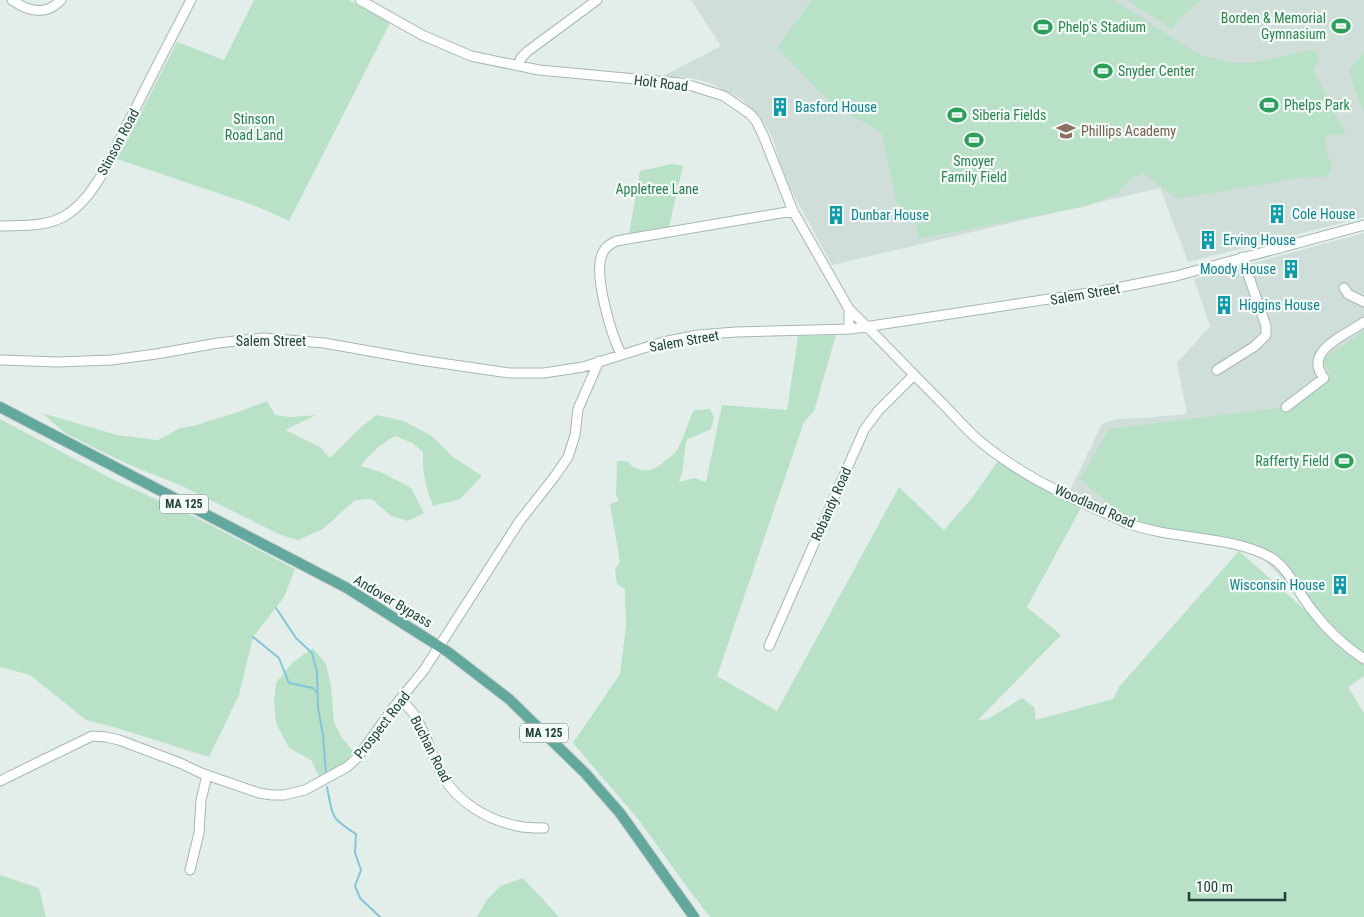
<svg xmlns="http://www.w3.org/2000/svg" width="1364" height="917" font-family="'Roboto Condensed',sans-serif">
<rect width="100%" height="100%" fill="#e3eeea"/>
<!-- built -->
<path fill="#d0ded9" d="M691 0H1364V217L1354 220 1188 262 1160 188 832 265 790 188 779 160 773 138 764 123 754 111 741 99 712 84 696 79 663 76 721 46Z
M1364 233V653L1338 635 1269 565 1246 544 1106 509 1070 490 1102 424 1116 419 1143 418 1187 414 1177 363 1210 326 1194 279Z"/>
<!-- green -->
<path fill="#b9e1c8" d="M254 0H349L390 23 289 221 256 206 117 159 177 42 224 60Z
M812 0H1114L1198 54 1233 63H1251L1310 50 1316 51 1319 62 1313 69 1346 135H1326C1326 141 1325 147 1327 152 1329 164 1336 162 1328 176L1319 178 1312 176 1177 199 1143 173 1132 178 1117 194 1087 206 918 239 915 217 897 204 882 134 860 120 838 110 777 48Z
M1127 0H1200L1179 20 1172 29Z
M1364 51V112L1355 90 1349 71Z
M671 164 683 166 669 227 629 234 640 171Z
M1364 331V659L1330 631 1272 558 1187 537 1125 518 1080 479 1109 429 1286 407 1315 386 1331 377 1322 360Z
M836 335 814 411 804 422 717 676 777 711 899 487 944 530 972 498 998 461 1082 506 1027 607 1061 635 978 720 988 719 1022 698 1034 707 1036 720 1113 699 1119 687 1239 551 1305 610 1328 636 1345 651 1364 664V676L1348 687 1364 713V917H710L687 887 638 819 573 743 620 674 626 626 625 591V589L617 584 615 569 620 562 610 504 619 501 616 495 617 461H627C639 474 652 473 665 461 669 458 674 455 677 450 684 438 687 423 694 410L710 409 714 418 711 429 687 440C683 454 685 469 679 482L694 478 706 482 722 405 787 410 798 336Z
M267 401 275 415 290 417 316 415 285 430 320 447 330 458 360 428 376 415 404 421 432 436 453 457 482 476 460 499 433 506C426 488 422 472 423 452L412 443 395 436C381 444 370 453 361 466L383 473 411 488 424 513 408 521 391 516 372 499 355 500 323 529 298 540 281 535 180 485 132 466 103 452 65 433 42 413 117 435 158 440 180 428 193 426 235 413Z
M0 419 114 480 195 517 295 569 284 597 253 637 239 695 209 757 120 729 86 720 30 675 0 667Z
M313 648 326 664 331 686 334 722 342 738 353 751 346 763 319 777 311 760 289 748 276 723 274 701 276 683 292 663Z
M0 875 39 888 46 917H0Z
M523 878 559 917H477L486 901 500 886Z"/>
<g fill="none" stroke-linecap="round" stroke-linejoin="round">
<!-- stream -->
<path stroke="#85c5d9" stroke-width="2" d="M276 608 296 638 312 653 317 672 318 708 323 735 326 773
M253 637 279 658 289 683 313 688 316 692
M327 787C333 816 329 817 356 834L355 853 361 870 355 886 360 898 380 917"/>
<!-- minor casing -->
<g stroke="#a5b7b2" stroke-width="11">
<path id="minor" d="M12 0C29 12 46 16 61 0
M360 0 422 35 471 56 539 70 679 83 692 86 724 96 750 114 756 121 763 135 793 211 849 309V323L851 329
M518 65 521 58 528 51 597 0
M0 226C20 225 45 227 63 217 95 200 113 152 129 121 149 81 170 40 191 0
M1344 288 1348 294 1364 302
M849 309C881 340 911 372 942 403 955 416 967 431 982 443 1016 471 1056 491 1096 509 1107 513 1117 519 1127 523 1172 540 1230 535 1270 557 1288 567 1299 594 1312 610 1327 630 1343 645 1364 659
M621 354C611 334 595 279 601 258 603 249 608 245 616 241L793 211
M0 360 58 362 111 360 156 354 218 343 264 338 324 343 420 360 509 373H544L583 367 663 342 698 335 736 332 851 329 1102 291 1176 276 1364 225
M1217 370 1255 346 1266 335V326L1242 257
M1286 407 1324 378C1302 351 1346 335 1364 322
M769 646 864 430 878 411 914 375
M401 699 414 714 419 723C428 740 433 759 443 776 457 802 488 820 517 826 526 828 536 828 544 828
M0 781 92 736 106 737 119 740 180 763 201 773 259 793 272 795H284L305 790 347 767 358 757 393 708 424 670 519 522 555 476 568 457 575 435 578 409 599 361
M190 870 199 833 201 800 207 775"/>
</g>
<!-- major casing -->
<g stroke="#c1cac8" stroke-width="12">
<path id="major" d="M0 407 347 588 448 652 509 699 585 773 620 813 694 917"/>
</g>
<!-- minor -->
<use href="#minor" stroke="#fff" stroke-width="9"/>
<!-- major -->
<use href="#major" stroke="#62a89d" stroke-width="10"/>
</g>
<!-- icons -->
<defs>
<g id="stadium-bare" transform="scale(1.5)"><path d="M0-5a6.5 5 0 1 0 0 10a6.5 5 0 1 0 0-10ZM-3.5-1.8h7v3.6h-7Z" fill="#2e9e5b" stroke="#f4faf7" stroke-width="2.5" paint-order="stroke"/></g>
<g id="building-bare" transform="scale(1.5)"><path d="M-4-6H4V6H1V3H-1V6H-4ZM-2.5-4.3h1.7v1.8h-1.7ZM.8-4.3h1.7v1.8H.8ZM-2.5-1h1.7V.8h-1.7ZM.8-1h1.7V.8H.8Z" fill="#0f9aa8" stroke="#f4faf7" stroke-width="2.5" paint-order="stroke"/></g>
<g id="school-bare" transform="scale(1.5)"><path d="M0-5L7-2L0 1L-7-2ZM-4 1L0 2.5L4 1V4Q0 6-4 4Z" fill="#8d6e63" stroke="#f4faf7" stroke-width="2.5" paint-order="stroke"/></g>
</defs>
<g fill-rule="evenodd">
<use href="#stadium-bare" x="1341" y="26"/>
<use href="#stadium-bare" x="1043" y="27"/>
<use href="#stadium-bare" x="1103" y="71"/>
<use href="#stadium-bare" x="1269" y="105"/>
<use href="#building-bare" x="780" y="107"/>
<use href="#stadium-bare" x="957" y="115"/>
<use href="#school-bare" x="1066" y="131"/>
<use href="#stadium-bare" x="974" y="140"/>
<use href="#building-bare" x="1277" y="214"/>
<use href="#building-bare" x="836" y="215"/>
<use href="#building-bare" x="1208" y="240"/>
<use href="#building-bare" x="1291" y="269"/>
<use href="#building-bare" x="1224" y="305"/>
<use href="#stadium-bare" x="1344" y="461"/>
<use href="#building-bare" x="1340" y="585"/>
</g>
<g text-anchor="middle" stroke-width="4.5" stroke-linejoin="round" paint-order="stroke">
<!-- shield labels -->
<g fill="#f4faf7" stroke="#607973" stroke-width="1">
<rect x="160" y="494.5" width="48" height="19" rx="4"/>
<rect x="520" y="723.5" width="48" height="19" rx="4"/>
</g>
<g font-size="12" font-weight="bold" fill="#20423b">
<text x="184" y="508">MA 125</text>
<text x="544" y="737">MA 125</text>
</g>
<!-- leisure labels -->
<g font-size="14" fill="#27864d" stroke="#f4faf7" text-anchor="start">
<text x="1326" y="23" text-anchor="end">Borden &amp; Memorial<tspan x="1326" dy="16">Gymnasium</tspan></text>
<text x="1058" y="32">Phelp's Stadium</text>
<text x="1118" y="76">Snyder Center</text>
<text x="1284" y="110">Phelps Park</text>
<text x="972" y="120">Siberia Fields</text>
<text x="974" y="166" text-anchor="middle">Smoyer<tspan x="974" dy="16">Family Field</tspan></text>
<text x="1329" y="466" text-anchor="end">Rafferty Field</text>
</g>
<!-- street labels -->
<g font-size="14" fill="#20423b" stroke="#f4faf7">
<text transform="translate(661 83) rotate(7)" y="5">Holt Road</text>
<text transform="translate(118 142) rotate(-62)" y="5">Stinson Road</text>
<text transform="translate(1085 294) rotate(-10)" y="5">Salem Street</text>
<text x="271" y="346">Salem Street</text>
<text transform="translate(684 341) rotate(-10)" y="5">Salem Street</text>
<text transform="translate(831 504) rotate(-66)" y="5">Robandy Road</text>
<text transform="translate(1095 506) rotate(24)" y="5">Woodland Road</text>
<text transform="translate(393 601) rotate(31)" y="5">Andover Bypass</text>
<text transform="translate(382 725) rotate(-52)" y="5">Prospect Road</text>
<text transform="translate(431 749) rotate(63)" y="5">Buchan Road</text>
</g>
<!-- culture labels -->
<g font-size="14" fill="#0d838f" stroke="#f4faf7" text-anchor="start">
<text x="795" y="112">Basford House</text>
<text x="1292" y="219">Cole House</text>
<text x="851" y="220">Dunbar House</text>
<text x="1223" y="245">Erving House</text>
<text x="1276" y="274" text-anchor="end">Moody House</text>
<text x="1239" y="310">Higgins House</text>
<text x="1325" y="590" text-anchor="end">Wisconsin House</text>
</g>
<!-- park labels -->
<g font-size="14" fill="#267d4f" stroke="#f4faf7">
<text x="254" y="124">Stinson<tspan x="254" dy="16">Road Land</tspan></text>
<text x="657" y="194">Appletree Lane</text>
</g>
<!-- education labels -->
<g font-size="14" fill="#785e54" stroke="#f4faf7" text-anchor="start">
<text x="1081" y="136">Phillips Academy</text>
</g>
</g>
<!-- scale -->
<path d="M1189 892v8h96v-8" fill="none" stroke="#20423b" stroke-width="2.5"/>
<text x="1196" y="892" font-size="15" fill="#20423b" stroke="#f4faf7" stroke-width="4" paint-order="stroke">100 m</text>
</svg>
